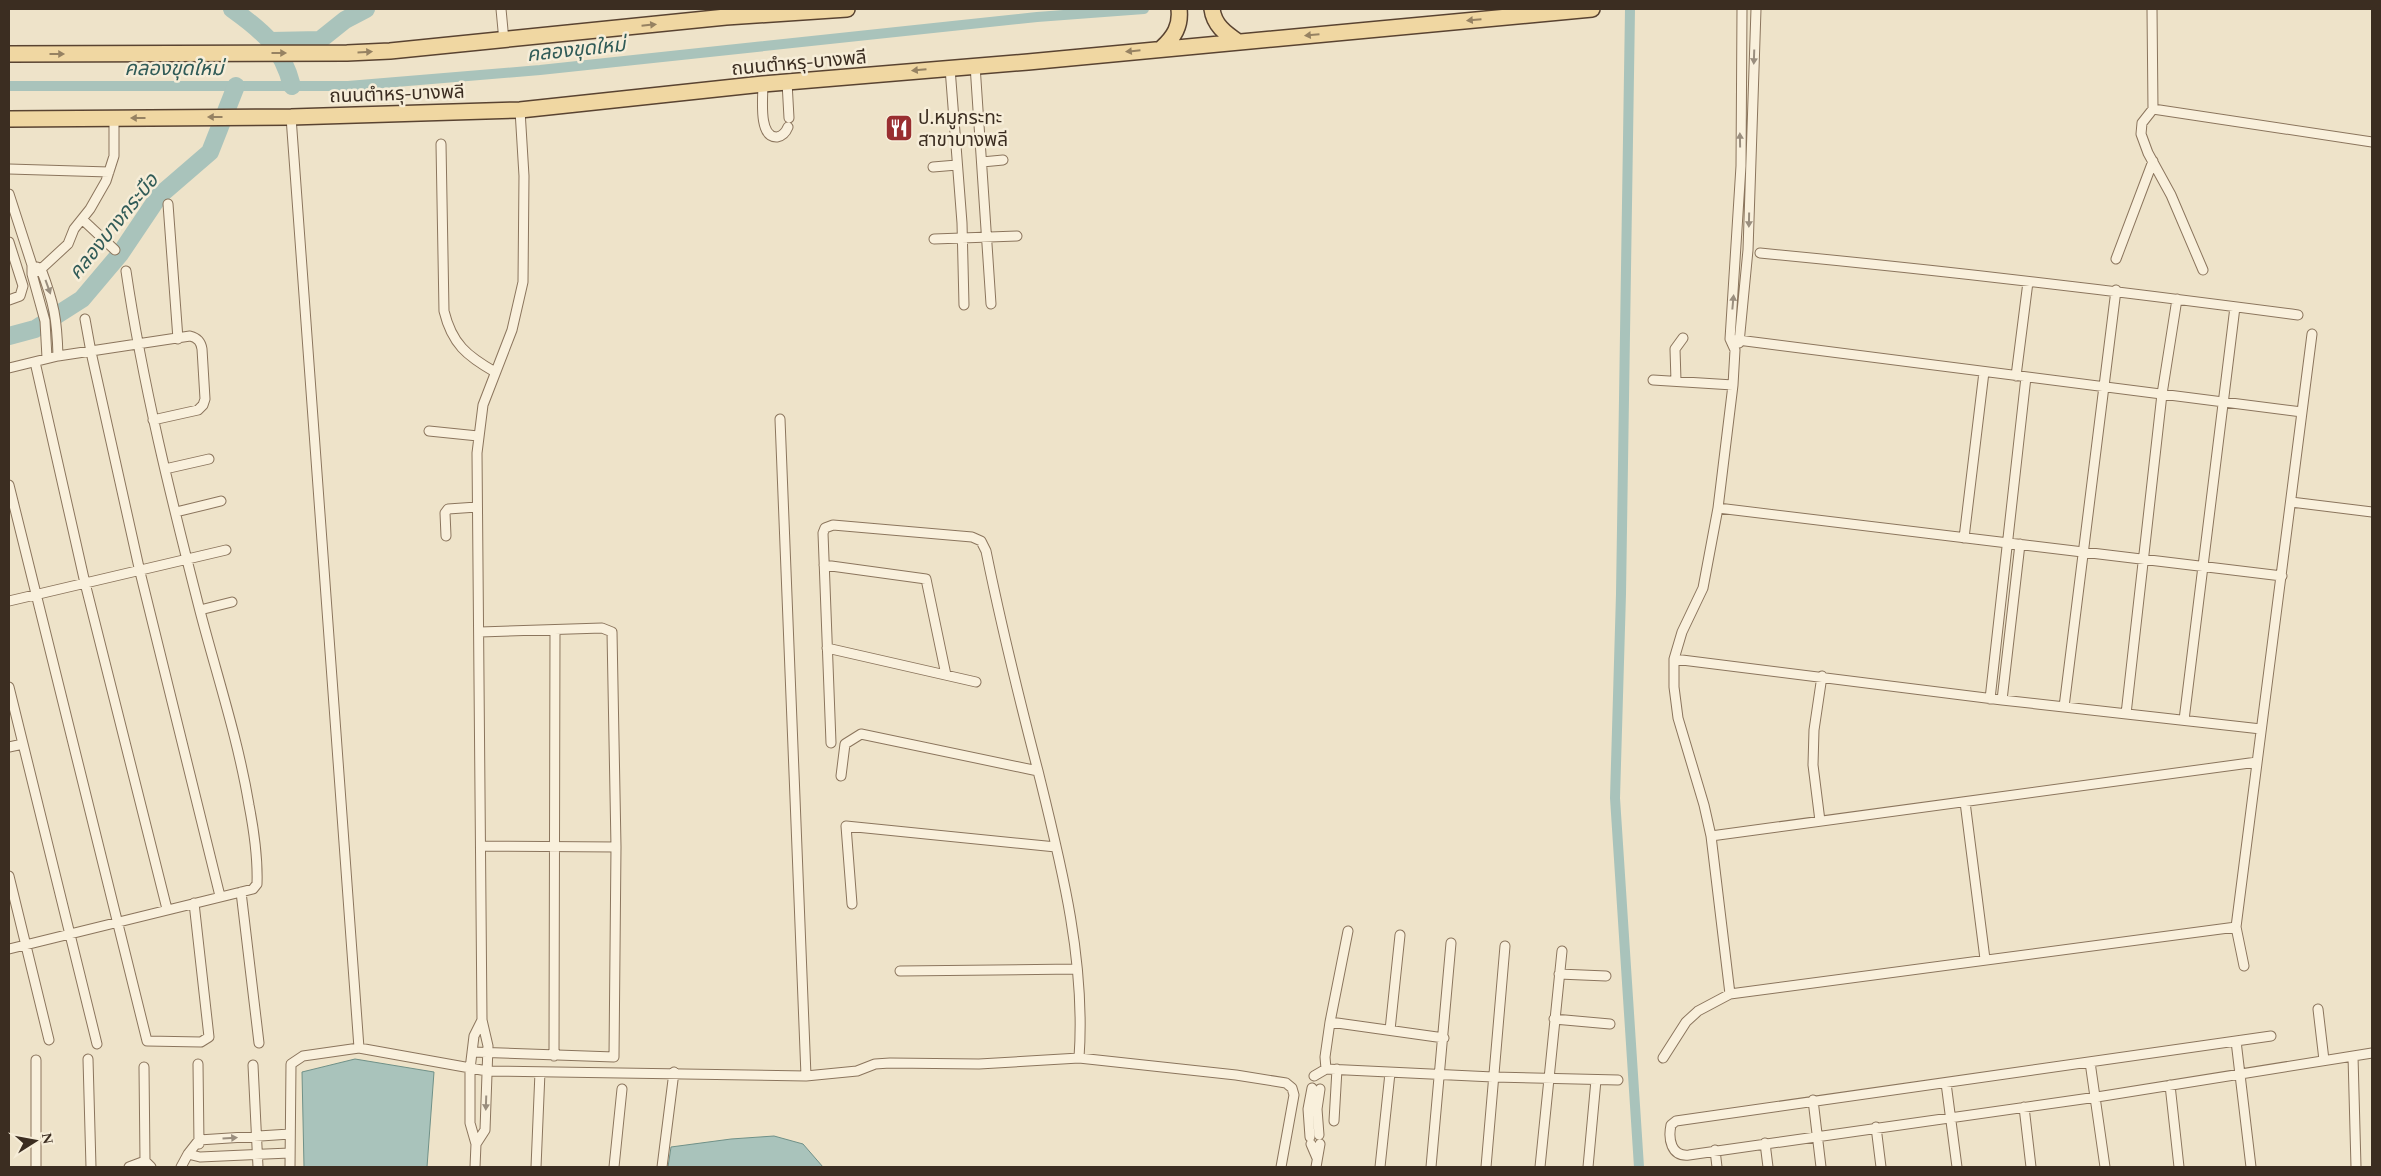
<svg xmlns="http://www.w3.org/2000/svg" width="2381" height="1176" font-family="Spectral,'Noto Sans Thai',serif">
<rect width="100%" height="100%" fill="#eee3c9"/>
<!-- water -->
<path fill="#a9c3bb" stroke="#709188" d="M355 1059 434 1072 427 1167H304L302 1072Z
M774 1136 803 1144 823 1167H668L671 1147 731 1139Z"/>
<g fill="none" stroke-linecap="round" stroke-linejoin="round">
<!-- canal -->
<path stroke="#a9c3bb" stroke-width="10" d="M1630 9 1621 594 1615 798 1639 1167
M9 86H348L540 70 1037 17 1144 9"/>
<!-- river -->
<path stroke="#a9c3bb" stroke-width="18" d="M232 9C264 32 282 47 292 86
M271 41 320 40 345 20 366 9
M9 336 35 329 82 299 120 254 159 196 210 152 236 86"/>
<!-- minor casing -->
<g stroke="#8b755d" stroke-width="11">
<path id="minor" d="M501 9 504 41
M2152 9 2153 109 2372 142
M975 65 991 304
M950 68 962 223 964 305
M787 82 789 118
M763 84C763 97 758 138 777 137 783 136 786 132 788 127
M2153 109 2142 123 2141 134 2148 153 2171 195 2203 270
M291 117 359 1048
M441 144 444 311C452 344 467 356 495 372
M982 162 1003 160
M933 167 957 165
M9 169 109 172
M9 194 32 265V274L45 321 47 358
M168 204 178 339
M83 220 115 250
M934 239 1017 236
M9 242 23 286 20 296 9 300
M1760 253C1940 270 2119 291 2298 315
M2116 259 2153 161
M37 267 41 269C54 303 57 319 58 356
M32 274 41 269 68 244 74 229 90 209 106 181 114 156V118
M85 319 91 352 140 572 220 896
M1730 339 2302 412
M1739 343 1748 250 1756 9
M35 362 85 583 167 909
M9 368 58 356 190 336C198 338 201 342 202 349L205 399 203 405 198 410 153 420
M2016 376 2028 282
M1653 380 1733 385
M1676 381 1675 349 1683 338
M780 419 806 1076
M429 431 478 436
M165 469 209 459
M9 485 147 1041 201 1042 209 1037 194 903
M2291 502 2372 512
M1718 508 2282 576
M176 512 221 501
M446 536 445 513 448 509 477 507
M1964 538 1984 372
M824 565 926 579 946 675
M9 601 226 550
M200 610 232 602
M827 648 976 682
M1674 659 2002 700 2261 729
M9 687 97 1044
M1990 699 2026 377
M2002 700 2020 544
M2064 707 2116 290
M2126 714 2162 394 2177 299
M2184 720 2235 307
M831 743 823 533 825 528 833 525 972 537 981 541 986 551C1001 625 1019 698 1038 771 1061 864 1086 961 1079 1058
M9 747 23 744
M841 776 845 744 861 734 1038 771
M1965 802 1985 959
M1820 821 1813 765 1814 730 1822 676
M1711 836 2257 762
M482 846 616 847
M9 876 49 1040
M241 892 259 1043
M852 904 846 826 1056 847
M9 949 241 892 253 889 257 884C258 857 254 831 249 805 238 739 217 676 200 611 171 498 143 386 126 271
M2244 966 2236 927 2312 334
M900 971 1076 969
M1559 974 1606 976
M1730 994 2236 927
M2318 1009 2324 1060
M1554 1019 1610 1024
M1330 1022 1444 1038
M1390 1030 1400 935
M2271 1036 1676 1121 1671 1125C1668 1139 1671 1157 1689 1155L2097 1097 2372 1053
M2236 1041 2251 1167
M472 1052 614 1057 616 847 612 632 602 628 480 632
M554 1056 555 630
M2353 1056 2356 1167
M1663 1058 1686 1022 1698 1011 1730 994 1711 836 1704 805 1678 718 1674 687V659L1682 632 1703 588 1718 508 1733 385 1735 350 1730 339 1741 166 1742 9
M88 1059 91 1167
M36 1060V1167
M2090 1062 2105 1167
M198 1064 199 1144
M253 1065 258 1167
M144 1067 145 1161 151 1167
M1326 1069 1325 1057 1330 1022 1348 931
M1314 1076 1326 1069 1493 1077 1618 1080
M1946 1083 1957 1167
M2170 1085 2179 1167
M1813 1100 1821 1167
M2024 1107 2031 1167
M1334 1121 1337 1069
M1876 1127 1881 1167
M1319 1135 1317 1109 1320 1089
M1310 1137 1308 1109 1312 1088
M1765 1143 1768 1167
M476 1144 485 1130 488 1046 482 1020 477 453 483 405 512 330 523 282 524 176 520 110
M1311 1144 1317 1158
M1715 1150 1717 1167
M188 1154 200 1157 290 1153
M129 1167 145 1161
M181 1167 188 1154 199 1140 290 1134
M290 1167 291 1064 303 1056 359 1048 487 1071 806 1076 857 1071 875 1064 890 1063 979 1064 1079 1058 1236 1075 1286 1083 1292 1088 1294 1095 1281 1167
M475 1167 476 1144 470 1123V1069L474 1036 482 1020
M536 1167 540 1072
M614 1167 622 1089
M662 1167 674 1072
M1316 1167 1320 1144
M1380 1167 1390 1073
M1431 1167 1451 943
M1486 1167 1505 946
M1540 1167 1562 951
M1588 1167 1596 1080"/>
</g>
<!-- primary casing -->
<g stroke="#594331" stroke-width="18">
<path id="primary" d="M1212 9C1214 25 1225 33 1238 42
M1162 48C1174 37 1181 26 1179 9
M9 54 347 53 390 51 726 17 847 9
M9 119 291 117 520 110 763 84 1028 62 1592 9"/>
</g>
<!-- minor -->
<use href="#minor" stroke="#f9f0dc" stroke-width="9"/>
<!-- primary -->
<use href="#primary" stroke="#f0d7a2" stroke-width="15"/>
</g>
<!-- one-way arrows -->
<defs><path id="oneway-solid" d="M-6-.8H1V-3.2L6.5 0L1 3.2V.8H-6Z" transform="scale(1.25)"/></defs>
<g fill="#968262">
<use href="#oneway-solid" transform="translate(1474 20) rotate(175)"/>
<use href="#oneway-solid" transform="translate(649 25) rotate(-6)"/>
<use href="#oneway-solid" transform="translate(1312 35) rotate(175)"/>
<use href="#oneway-solid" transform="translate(1133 51) rotate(174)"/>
<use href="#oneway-solid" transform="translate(365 52) rotate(-3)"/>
<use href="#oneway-solid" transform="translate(279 53)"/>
<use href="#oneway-solid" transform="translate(57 54)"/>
<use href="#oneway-solid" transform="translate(919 70) rotate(175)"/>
<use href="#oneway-solid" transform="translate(215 117) rotate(180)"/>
<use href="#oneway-solid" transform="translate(138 118) rotate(180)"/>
</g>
<g fill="#9a8e7e">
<use href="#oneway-solid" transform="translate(1754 57) rotate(92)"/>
<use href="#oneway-solid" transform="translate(1740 140) rotate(-91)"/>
<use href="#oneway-solid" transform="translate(1749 220) rotate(91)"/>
<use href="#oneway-solid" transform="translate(48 287) rotate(70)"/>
<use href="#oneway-solid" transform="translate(1733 302) rotate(-85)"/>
<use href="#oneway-solid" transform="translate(486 1103) rotate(92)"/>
<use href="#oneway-solid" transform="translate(230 1138) rotate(-4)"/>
</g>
<!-- icons -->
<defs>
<g id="restaurant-square" transform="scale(1.4375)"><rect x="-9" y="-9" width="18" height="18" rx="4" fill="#992e30" stroke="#f6edd8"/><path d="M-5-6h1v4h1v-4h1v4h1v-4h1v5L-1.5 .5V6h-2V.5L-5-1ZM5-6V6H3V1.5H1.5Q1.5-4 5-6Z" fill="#fff"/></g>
</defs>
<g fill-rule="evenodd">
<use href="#restaurant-square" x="899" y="128"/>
</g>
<g text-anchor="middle" stroke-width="5" stroke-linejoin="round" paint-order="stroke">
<!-- street labels -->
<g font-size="19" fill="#3b2d21" stroke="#f6edd8">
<text transform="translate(799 62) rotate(-5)" y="7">ถนนตำหรุ-บางพลี</text>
<text transform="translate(397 93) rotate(-2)" y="7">ถนนตำหรุ-บางพลี</text>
</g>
<!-- poi labels -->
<g font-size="19" fill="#3b2d21" stroke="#f6edd8" text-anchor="start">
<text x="918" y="124">ป.หมูกระทะ<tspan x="918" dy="22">สาขาบางพลี</tspan></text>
</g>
<!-- water labels -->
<g font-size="20" font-style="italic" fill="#305b57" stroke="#f6edd8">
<text transform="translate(576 49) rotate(-6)" y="7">คลองขุดใหม่</text>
<text x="174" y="75">คลองขุดใหม่</text>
<text transform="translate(113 226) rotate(-51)" y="7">คลองบางกระบือ</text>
</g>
</g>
<!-- border -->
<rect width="2381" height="1176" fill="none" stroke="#3b2d21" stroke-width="20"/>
<!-- north arrow -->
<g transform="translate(35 1141) rotate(79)" stroke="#f6edd8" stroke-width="4" paint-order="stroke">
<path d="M0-4L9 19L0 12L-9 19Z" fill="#3b2d21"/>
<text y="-8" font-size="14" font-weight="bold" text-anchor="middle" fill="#3b2d21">N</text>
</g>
</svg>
